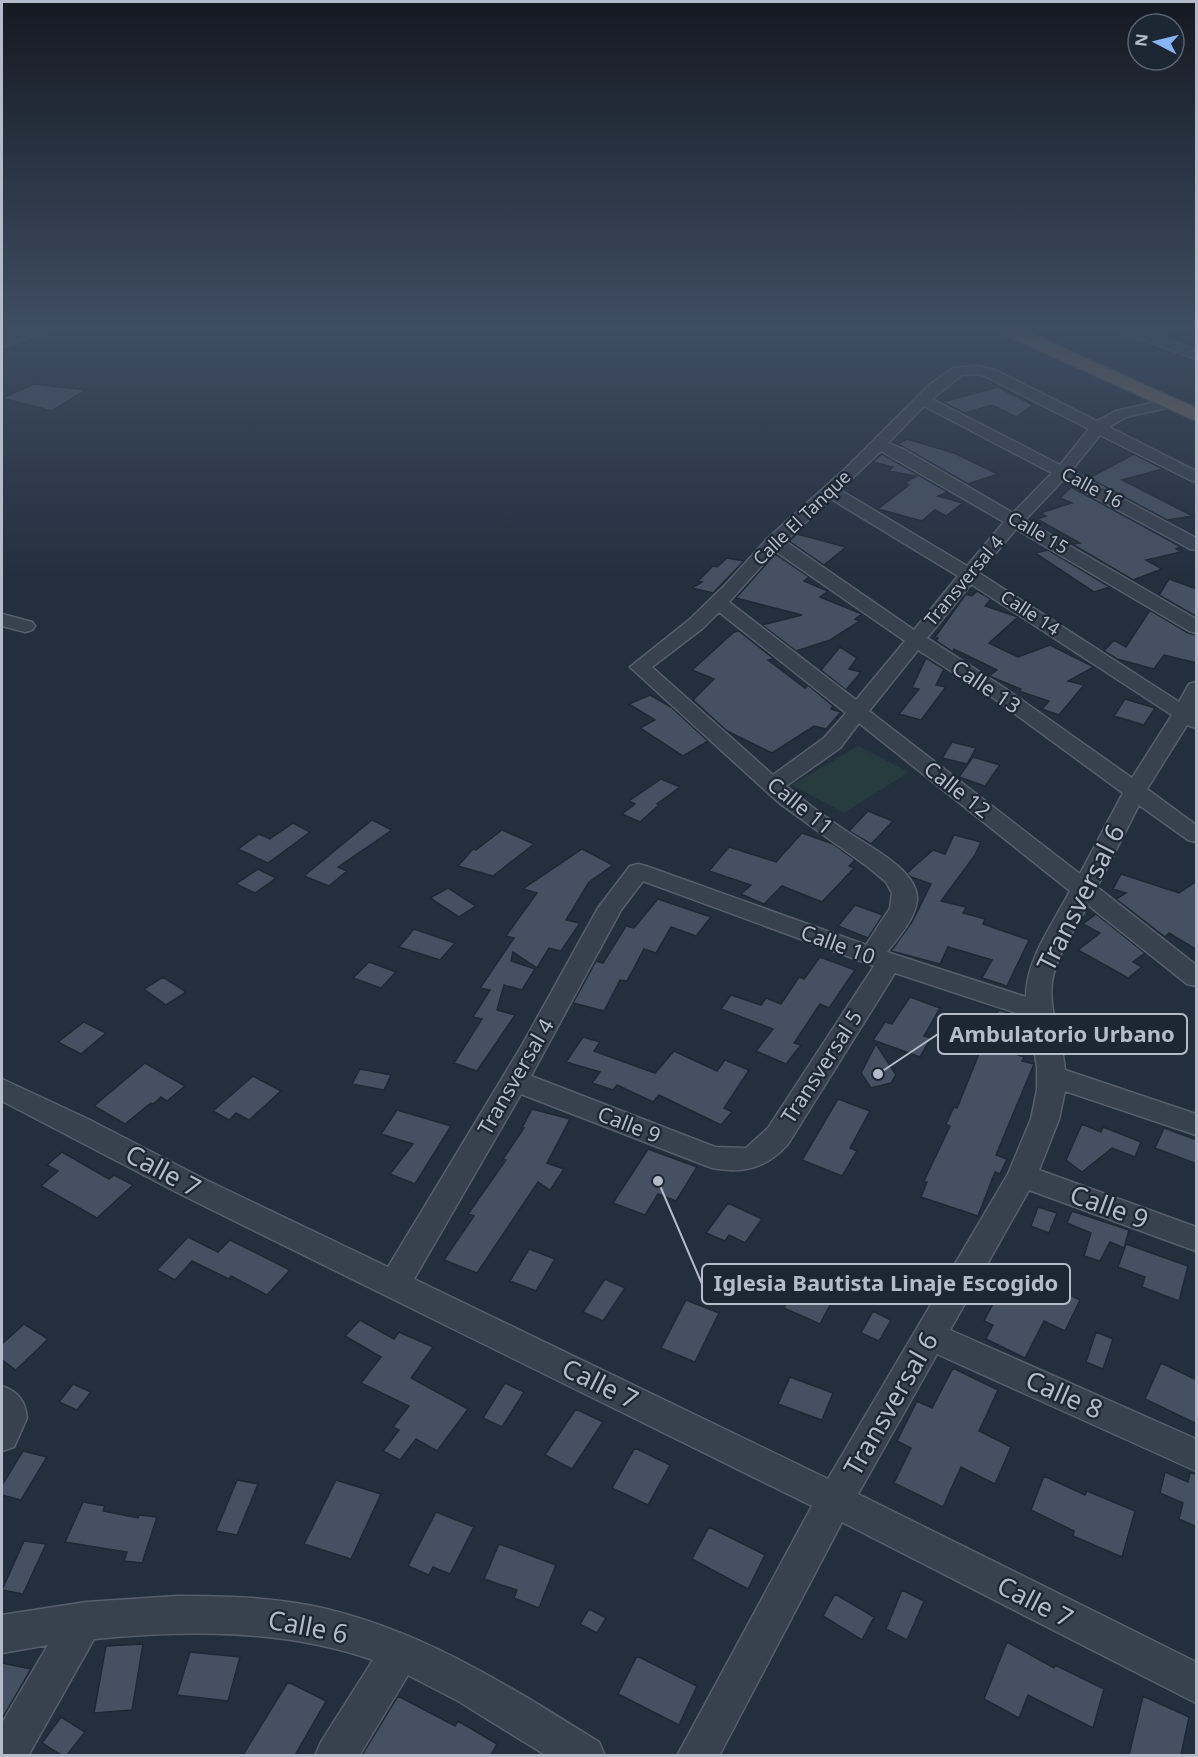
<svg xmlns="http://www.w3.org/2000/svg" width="1198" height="1757" font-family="'Noto Sans',sans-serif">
<rect width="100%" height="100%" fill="#242f3e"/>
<!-- green -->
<path fill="#263c3f" d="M858 746 909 772 844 813 792 785Z"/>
<!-- building -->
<path fill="#455162" stroke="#1f2835" stroke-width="1.5" d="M34 384 86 390 52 411 2 398Z
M998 387 1033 405 1016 417 992 405 965 413 942 402Z
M907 439 954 453 998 474 968 484 898 444Z
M882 454 948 492 938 496 963 503 946 516 935 510 922 521 878 509 909 485 904 483 916 476 889 471 893 467 873 462Z
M1134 454 1163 469 1122 480 1193 516 1167 520 1089 478Z
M1071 487 1174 543 1181 547 1176 549 1181 552 1146 560 1162 569 1133 580 1072 544 1080 543 1037 519 1046 516 1040 513 1072 503 1060 498Z
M797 534 846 547 824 565 789 541Z
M1048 550 1110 587 1094 592 1035 553Z
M775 554 809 577 804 581 828 591 820 597 862 614 855 619 860 621 830 640 796 651 762 625 802 615 736 598Z
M727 558 744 561 713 593 692 588 702 582 698 581 713 566 717 567Z
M1169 579 1197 589V617L1159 595Z
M977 591 991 599 985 606 1018 617 989 643 1018 657 1050 645 1094 667 1068 681 1084 685 1059 715 1042 709 1049 701 1019 691 1021 689 989 676 997 670 954 649 953 652 936 641 938 638 935 637 966 594 972 596Z
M1150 610 1188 633 1197 635V663L1164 655 1154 669 1117 659 1104 651 1114 640 1126 647Z
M739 631 774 659 768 660 805 688 808 685 833 706 831 709 841 712 826 729 814 726 772 753 727 731 693 700 714 679 692 670 734 632Z
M840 647 857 658 849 669 861 672 846 690 821 670Z
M926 658 944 669 936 685 946 687 921 720 899 714 919 689 912 688Z
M650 695 671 707 708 741 683 756 640 728 655 720 629 704Z
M1125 699 1155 708 1144 725 1114 716Z
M952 742 976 748 967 764 942 758Z
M973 757 1000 765 985 786 959 777Z
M661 779 680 787 657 804 659 805 640 822 622 814 635 804 629 801Z
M868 811 893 821 871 844 849 831Z
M372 820 392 830 338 867 347 871 329 886 304 876Z
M293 823 310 832 268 863 238 849 259 834 270 839Z
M502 830 534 844 493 876 458 866 473 849 476 850Z
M802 833 833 844 855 860 849 866 854 868 822 902 782 886 764 904 741 894 751 885 709 871 729 847 776 862Z
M954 835 981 842 975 855 941 901 966 907 963 913 985 919 983 924 1029 940 1007 986 982 978 992 960 948 947 940 964 891 951 912 922 931 884 911 877 907 873 933 850 945 854Z
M582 849 613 865 589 882 566 920 580 923 561 951 549 948 537 968 513 952 511 961 535 969 522 990 504 985 497 1010 515 1015 477 1071 454 1063 482 1019 473 1017 490 990 480 988 514 938 506 936 537 893 523 889Z
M258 869 276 878 255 893 236 884Z
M1121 874 1179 893 1197 881V950L1169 933 1165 937 1116 899 1126 893 1113 889Z
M448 888 476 906 459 917 430 898Z
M658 899 711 917 696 936 671 927 656 953 644 949 627 981 620 980 604 1011 573 1003 596 961 603 963 626 926 634 928Z
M855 905 883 915 868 938 838 926Z
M1096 914 1145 953 1133 962 1142 967 1128 978 1078 950 1100 933 1083 924Z
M414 929 455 943 440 960 399 947Z
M820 957 855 970 829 1008 820 1004 794 1043 801 1045 786 1064 756 1051 773 1029 721 1009 731 995 761 1005 766 998 781 1004 799 977 804 979Z
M369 962 396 972 381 988 353 978Z
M163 977 186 992 166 1005 144 989Z
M910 997 940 1008 924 1036 931 1038 920 1057 873 1040 885 1022 892 1024Z
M1000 1010 1018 1016 1008 1035 1014 1037 1007 1051 1024 1057 1022 1061 1034 1064 996 1155 1007 1159 1000 1174 995 1172 978 1216 921 1197 927 1182 924 1181 950 1126 946 1124 954 1107 957 1108 985 1039 970 1033Z
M84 1022 106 1033 81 1054 58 1042Z
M583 1037 600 1042 594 1051 655 1073 674 1051 717 1071 725 1060 749 1070 724 1108 732 1112 721 1125 659 1095 653 1102 617 1085 613 1090 592 1083 600 1072 566 1062Z
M876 1044 896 1075 891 1083 871 1088 861 1073Z
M145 1063 185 1086 167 1101 161 1097 153 1104 151 1103 125 1124 94 1106Z
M360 1069 391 1075 384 1090 352 1084Z
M253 1076 281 1091 249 1120 236 1113 229 1120 213 1111Z
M838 1099 870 1111 850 1148 857 1151 842 1176 802 1160Z
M532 1109 570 1119 547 1163 564 1169 550 1190 538 1182 477 1273 444 1260 474 1216 468 1214 506 1160 503 1159 524 1128H522Z
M397 1110 451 1126 415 1184 390 1174 413 1144 381 1134Z
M1082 1124 1101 1132 1103 1127 1141 1142 1135 1157 1112 1148 1082 1172 1066 1160Z
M1164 1128 1197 1140V1164L1155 1148Z
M648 1149 697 1167 676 1201 658 1194 645 1215 613 1203Z
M62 1152 109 1179 114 1175 133 1185 97 1218 41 1186 58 1171 47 1165Z
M728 1203 762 1219 745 1243 729 1235 725 1241 706 1233Z
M1038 1207 1057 1213 1049 1233 1031 1226Z
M1072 1211 1129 1230 1124 1248 1110 1242 1100 1261 1084 1256 1091 1233 1067 1223Z
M188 1237 218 1252 230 1240 290 1270 267 1295 231 1276 229 1279 192 1261 175 1280 157 1270Z
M1126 1244 1188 1266 1179 1301 1142 1287 1145 1277 1118 1267Z
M529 1249 555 1259 536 1291 510 1281Z
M1021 1271 1080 1300 1065 1331 1044 1321 1025 1358 986 1339 993 1325 984 1321 996 1298 1004 1302Z
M801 1276 837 1292 820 1324 784 1308Z
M605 1279 625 1288 603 1321 583 1312Z
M686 1300 719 1313 695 1362 661 1348Z
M873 1311 891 1320 879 1341 861 1333Z
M360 1320 394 1339 399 1332 433 1347 411 1378 468 1409 437 1451 416 1439 400 1460 383 1451 399 1430 393 1427 409 1406 361 1383 381 1357 345 1336Z
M24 1324 48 1339 16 1370 2 1360V1344Z
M1096 1332 1113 1339 1103 1369 1086 1362Z
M1161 1363 1197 1380V1424L1145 1399Z
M953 1368 998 1390 979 1431 1011 1447 995 1484 961 1467 943 1507 894 1483 911 1448 897 1441 917 1401 932 1408Z
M790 1377 833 1393 822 1420 778 1404Z
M505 1383 524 1392 502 1427 483 1418Z
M73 1384 91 1392 77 1410 59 1402Z
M576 1409 603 1422 572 1469 545 1455Z
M635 1448 670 1465 648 1505 612 1488Z
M23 1451 47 1457 21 1500 2 1495V1485Z
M1165 1472 1188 1482 1190 1473 1197 1474V1527L1179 1519 1183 1503 1160 1493Z
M1044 1476 1085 1495 1087 1491 1135 1511 1122 1557 1073 1536 1074 1531 1031 1510Z
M237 1480 258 1484 237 1535 216 1531Z
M336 1480 381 1494 351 1559 304 1544Z
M83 1502 105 1506 103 1511 138 1518 139 1515 157 1517 142 1563 124 1561 127 1552 65 1542Z
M436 1512 474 1527 450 1574 433 1567 429 1575 408 1566Z
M709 1527 765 1555 748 1589 692 1559Z
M24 1541 46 1544 23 1594 2 1590Z
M499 1544 556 1565 539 1608 514 1598 517 1590 484 1579Z
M902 1590 924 1601 907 1640 886 1629Z
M835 1594 874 1617 862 1640 823 1616Z
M589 1609 606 1618 597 1633 580 1624Z
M1007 1642 1054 1668 1055 1665 1104 1689 1093 1728 1028 1695 1019 1718 984 1699Z
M143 1644 132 1710 94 1713 106 1646Z
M190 1652 240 1657 228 1701 177 1695Z
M637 1656 697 1686 679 1725 618 1694Z
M2 1663 31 1669 2 1719Z
M288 1682 326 1701 295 1755H243Z
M398 1696 455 1726 458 1721 497 1744 491 1755H362Z
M1143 1696 1189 1717 1181 1755H1129Z
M61 1717 85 1732 67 1755H61L42 1743Z"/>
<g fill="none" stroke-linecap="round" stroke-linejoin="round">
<!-- minor casing -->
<g stroke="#565f6c" stroke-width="3">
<path id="minor" d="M28 329H46L44 332 2 347V338Z
M1120 329H1138L1196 350V359L1122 332Z
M978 366 995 370 1097 421 1116 411 1170 399 1175 400 1177 403 1175 406 1126 417 1109 427 1196 471V482L1190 480 1100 435 1071 471 1196 538V550L1190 549 1063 480 1025 520 1196 619V633L1189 631 1016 529 979 573 1179 702 1189 684 1196 682 1195 712 1196 713V728L1187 725 1147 789 1196 825V842L1188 840 1139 805 1097 887 1196 965V986L1187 984 1088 905C1075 929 1056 955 1052 982 1048 1011 1063 1042 1065 1070L1196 1114V1135L1065 1091 1059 1119 1039 1170 1196 1227V1251L1029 1190 950 1330 1196 1439V1471L937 1354 858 1494 1196 1662V1703L842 1522 719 1756H677L812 1506 182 1195 2 1101V1079L88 1119 204 1179 388 1267 521 1047 598 908 630 866 638 864 646 866 866 945 890 908 892 893 886 882 868 867 779 803 630 667 689 620 726 584 768 538 846 468 929 385 953 368ZM978 374 985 376 1089 429 1060 465 932 399 962 375ZM924 406 1052 473 1013 513 905 450 888 443ZM881 451 1004 522 967 566 840 490ZM831 499 958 576 914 630 785 541ZM775 551 905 641 856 700 729 602ZM971 584 1172 715 1132 778 1006 689 927 638ZM719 612 846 713 824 738 773 775 652 667 703 628ZM918 650 992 697 1123 793 1080 874 869 711ZM859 723 1070 891C1053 924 1026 959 1026 997L887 952C898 938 915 919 917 900 919 870 866 845 846 831 825 817 805 802 786 786L840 748ZM643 881 874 966 768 1128 746 1148 715 1147 531 1076 621 910ZM895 973 1029 1017 1037 1067V1090L1031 1119 1008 1174 828 1479 414 1279 521 1094 712 1168C743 1174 767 1168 788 1144Z
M2 614 32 622 35 626 32 630 25 632 2 626Z
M2 1386C18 1392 25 1400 27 1418L14 1447 2 1451Z
M177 1596C223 1596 269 1597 313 1606 419 1628 509 1686 599 1742L605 1756H547L458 1701 408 1675 359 1756H315L321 1742 373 1660C283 1629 188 1630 94 1639L28 1756H2V1723L48 1645 2 1653V1615L86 1602Z"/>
</g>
<!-- highway casing -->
<g stroke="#434c59" stroke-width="3">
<path id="highway" d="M998 329H1021L1196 408V421L1000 333Z"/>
</g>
<!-- minor -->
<use href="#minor" fill="#38414e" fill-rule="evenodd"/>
<!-- highway -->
<use href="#highway" fill="#746855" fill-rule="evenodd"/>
</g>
<!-- sky -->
<linearGradient id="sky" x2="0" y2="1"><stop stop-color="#141a22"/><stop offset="0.57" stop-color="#3f4d63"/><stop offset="1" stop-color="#3f4d63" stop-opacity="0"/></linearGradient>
<rect width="1198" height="575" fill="url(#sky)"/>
<g text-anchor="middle" stroke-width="4.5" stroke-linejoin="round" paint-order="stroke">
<!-- far-street labels -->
<g font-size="18" fill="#b4bcc9" stroke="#1d2633">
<text transform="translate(1092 488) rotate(28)" y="6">Calle 16</text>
<text transform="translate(802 518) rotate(-44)" y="6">Calle El Tanque</text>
<text transform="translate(1038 533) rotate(30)" y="6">Calle 15</text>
<text transform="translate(964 581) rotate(-50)" y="6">Transversal 4</text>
<text transform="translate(1030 613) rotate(33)" y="6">Calle 14</text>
</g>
<!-- street labels -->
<g font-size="21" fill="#b4bcc9" stroke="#1d2633">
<text transform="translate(986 687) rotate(34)" y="7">Calle 13</text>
<text transform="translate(957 790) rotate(38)" y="7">Calle 12</text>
<text transform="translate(800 806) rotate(39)" y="7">Calle 11</text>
<text transform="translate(838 945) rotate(20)" y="7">Calle 10</text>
<text transform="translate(822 1067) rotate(-57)" y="7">Transversal 5</text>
<text transform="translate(516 1077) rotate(-60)" y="7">Transversal 4</text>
<text transform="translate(629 1125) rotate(21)" y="7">Calle 9</text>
</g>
<!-- near-street labels -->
<g font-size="26" fill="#b4bcc9" stroke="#1d2633">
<text transform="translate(1081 898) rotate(-63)" y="9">Transversal 6</text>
<text transform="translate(163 1171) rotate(28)" y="9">Calle 7</text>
<text transform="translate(1109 1207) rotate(20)" y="9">Calle 9</text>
<text transform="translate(600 1384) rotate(26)" y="9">Calle 7</text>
<text transform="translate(1064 1395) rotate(24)" y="9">Calle 8</text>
<text transform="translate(891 1404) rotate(-60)" y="9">Transversal 6</text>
<text transform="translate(1035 1602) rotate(27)" y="9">Calle 7</text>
<text transform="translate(308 1627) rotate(11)" y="9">Calle 6</text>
</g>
</g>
<!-- callouts -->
<path fill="none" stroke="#b4bcc9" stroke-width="2" d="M878 1074L938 1034M658 1181L702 1284"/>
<g fill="#b4bcc9" stroke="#1d2633" stroke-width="2">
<circle cx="878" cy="1074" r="6"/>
<circle cx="658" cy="1181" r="6"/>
</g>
<g fill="#1d2633" stroke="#b4bcc9" stroke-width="2">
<rect x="938" y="1014" width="249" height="40" rx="6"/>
<rect x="702" y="1264" width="368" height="40" rx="6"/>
</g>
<g font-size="22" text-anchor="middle" font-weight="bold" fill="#b4bcc9">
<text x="1062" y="1042">Ambulatorio Urbano</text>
<text x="886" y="1291">Iglesia Bautista Linaje Escogido</text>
</g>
<!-- border -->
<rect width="1198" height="1757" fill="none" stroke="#b4bcc9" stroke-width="6"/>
<!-- north arrow -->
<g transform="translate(1156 42) rotate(277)"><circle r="28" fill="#1d2633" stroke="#59626f" stroke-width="1.5"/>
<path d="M0-4.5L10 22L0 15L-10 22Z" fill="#8ab4f8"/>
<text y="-9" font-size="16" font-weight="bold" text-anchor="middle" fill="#b4bcc9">N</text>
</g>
</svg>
